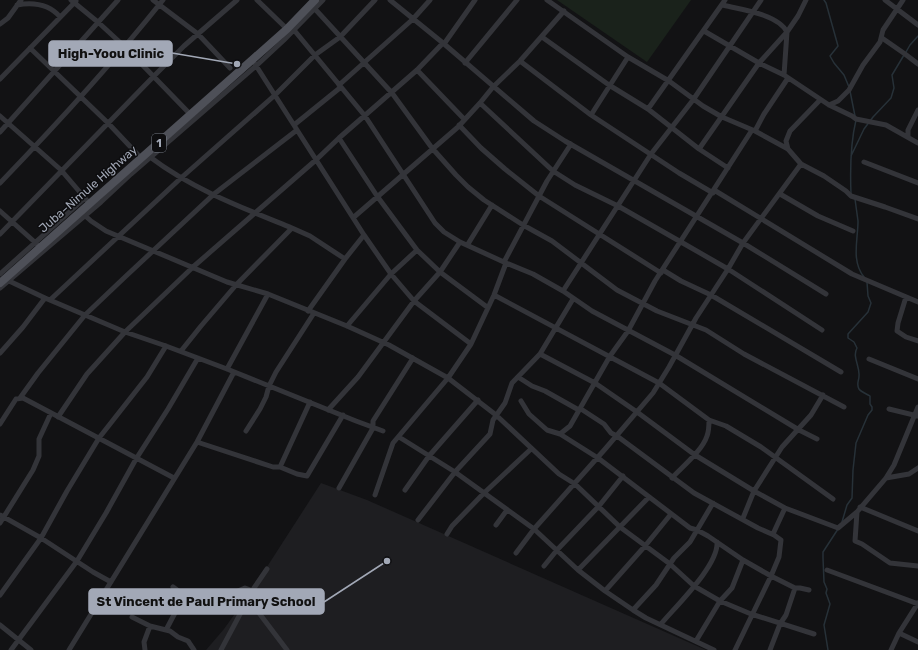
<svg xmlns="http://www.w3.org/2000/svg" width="918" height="650" font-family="Rubik,sans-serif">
<rect width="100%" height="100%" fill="#121214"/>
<!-- built -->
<path fill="#1e1e21" d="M321 483 367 500 706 650H206L224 629 254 587Z"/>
<!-- green -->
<path fill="#1a221b" d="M557 0H691L647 62Z"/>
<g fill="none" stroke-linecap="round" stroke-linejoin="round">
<!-- stream -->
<path stroke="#273138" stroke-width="1.5" d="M824 0 826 3 838 46 830 56 834 63 844 75 849 87
M906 52 910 45 918 36
M850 91 855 116
M851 156 864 129 873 117 891 98 894 88 892 75 904 55
M851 194C850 169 850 145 856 120
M855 199C856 206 857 214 858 221 858 240 851 261 864 277
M842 522 847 505 852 498 853 470 856 443 868 415 872 410V407L870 404V396C867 394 861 392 859 389 856 384 859 381 859 376 860 366 852 357 857 348L854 342 848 338V334L868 312 871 303 868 296 867 282
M828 650 824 625 830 604 826 593 827 589 824 582 823 558V552L838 529"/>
<!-- minor -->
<path stroke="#333439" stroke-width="5" d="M71 0 99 23 125 47 190 114
M153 0 198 34 230 68
M257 0 287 29
M390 0 443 43 534 121 565 141 743 243 826 294
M547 0 628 57 669 81 703 106 722 117 755 131 788 149 801 164 824 176 846 191 851 196 885 207 918 219
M885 0 918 25
M17 5C34 2 49 4 60 17
M722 5C739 9 778 14 787 32L784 75
M315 9 392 93 432 148 456 175 468 187 484 200 523 225 552 241 617 290 657 311 706 330 744 354 844 407
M0 24 8 18 21 0
M294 30 365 116 435 223 444 232 460 242 506 263 494 295 471 344 448 378 393 443 375 495
M704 31 759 63 784 75 829 105 852 116 856 119 886 125 918 143
M542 37 609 85 648 109 699 149 728 168
M882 38 905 54 918 64
M444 44 475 0
M30 48 108 123 141 158
M520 61 591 115 679 173 713 193
M465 63 517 0
M255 64 364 235 391 274 414 301 471 344
M417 70 464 119
M0 79 76 1
M339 85 413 19 430 0
M480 103 553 171 575 185 618 206 681 242 728 269 822 330
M829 105 838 101 849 90 863 65 880 42 883 30 903 0
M648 109 725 0
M591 115 628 57
M0 116 61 170 90 204
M294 125 341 87
M459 125 481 148 505 169 539 196 661 273
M755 131 764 114 788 78
M0 132 118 0
M908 136V130L918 110
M339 138 377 196 417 250 391 274 347 326
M699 149 759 63 787 32 798 16 806 0
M788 149 786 141 790 131 820 100
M150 157C192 189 243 208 292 228L236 285 201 326 181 351
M864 162 918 183
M0 183C57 124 112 64 163 0
M714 190 852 274 918 302
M780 194 818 216 853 231
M0 211 38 245
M81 212 91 221 106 231 227 282 268 294 347 326 389 345 448 378 496 415 559 474 575 484 620 527 670 564 694 586 720 601 751 614 814 634
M354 217 458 127 480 103 493 87 520 61 564 11
M292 228 310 236 345 259
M0 234 154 76 184 46 237 0
M468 244 492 205
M417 250 440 272 487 307
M504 262 547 181 571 144
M506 263 533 274 563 291 651 154 693 100 761 0
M663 270 681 281 711 295 841 372
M0 274 85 198
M7 280 45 298 125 332 166 346 227 369 356 421 383 431
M0 288 101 202 131 174 256 66 284 40 323 0
M563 291 592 311 675 355 799 430 817 439
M494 295 659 383 709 420 726 426 761 447 833 499
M906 297 898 323 897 331 906 337 918 341
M50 300 181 178 275 95 315 55 340 37 375 0
M308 311 345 259 364 235
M0 353 23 327 45 298
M540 354 595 383 637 412 695 455 754 491 785 508 838 528 857 512 855 541 862 544 890 563 918 566
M869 359 918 379
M227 369 268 294
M518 377 532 386 545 391 577 409H581L604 424 611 433 617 436 694 493 758 528 774 535 781 540 779 557 771 576 735 650
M20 398 38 373 85 315 125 277 214 194 297 130
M521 401 529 414 547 430 560 434 570 426 610 356 628 331 655 281 752 130
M889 409 918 416
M328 410 358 377 414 301 440 272 460 242
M58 417 87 374 125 332 193 267 317 159 339 138 417 70 443 43
M0 424 16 399 23 398 174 478
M246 431 260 409 266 397 269 386 276 372 314 313
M560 434 598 458 690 528 697 530 708 536 743 560 771 576 795 588H800L809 590
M399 437 455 472 534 529 578 570 605 591 633 610 646 618 714 650
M197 442 273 467H280L310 402
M280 467 297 474 307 476 343 415
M672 478C683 466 702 451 707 436 709 431 709 426 709 420
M886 478 909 474 918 468
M339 488 373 428V421L413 358
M405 490 429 456 478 400
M860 507 918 531
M857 512 886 478 894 465 918 407
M0 515 41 538 93 572 111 582
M743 518 754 491 782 447 811 415 823 395
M418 520 455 472 490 434 493 420 505 403 512 383 540 354 573 299
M0 523 33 470 39 456V439L51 413
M496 525 507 510
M447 534 452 526 484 493 531 449
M773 534 785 508
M516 553 534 529 606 448 653 393 669 367 696 318 728 269 743 243 801 164
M544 566 557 550 599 506 623 476
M578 570 649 497
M827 570 918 604
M173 587C196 607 221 599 245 588L253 591
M605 591 645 546 671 514
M147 594 163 605 176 611 184 609 198 600
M0 595 41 538 67 491 99 438 147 377 166 346
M251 596 259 613 287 650
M633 610 656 585 674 558 690 542 713 503
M132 617 150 626 170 631 178 637 188 641 194 650
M661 624C676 606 719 565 717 542
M0 625 31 650
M166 630 176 611
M899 633 918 642
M696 641 720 601 732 588 743 560
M11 650 77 561 106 513 136 459 168 409 198 358
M69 650 197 442 234 372
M145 650 144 642 150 626
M221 650 254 588 267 569
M770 650 780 624 786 615 795 588
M891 650 899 633 918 603"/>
<!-- primary -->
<path stroke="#4e5058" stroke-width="8" d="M0 283 252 60 287 29 315 0"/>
</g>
<g text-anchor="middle" stroke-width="3" stroke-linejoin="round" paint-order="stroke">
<!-- shield labels -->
<rect fill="#0d0d0f" stroke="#757a84" stroke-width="1" x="152" y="134" width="14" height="18" rx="3"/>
<g font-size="11" font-weight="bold" fill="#a2a8b6">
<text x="159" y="147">1</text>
</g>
<!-- street labels -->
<g font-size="12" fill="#a2a8b6" stroke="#0d0d0f">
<text transform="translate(88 189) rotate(-41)" y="4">Juba–Nimule Highway</text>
</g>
</g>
<!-- callouts -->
<path fill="none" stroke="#a2a8b6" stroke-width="1.5" d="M237 64L172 53M387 561L324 602"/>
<g fill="#a2a8b6" stroke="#0d0d0f" stroke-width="1.5">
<circle cx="237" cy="64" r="4"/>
<circle cx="387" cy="561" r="4"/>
</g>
<g fill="#a2a8b6" stroke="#a2a8b6" stroke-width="1.5">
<rect x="49" y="41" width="123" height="25" rx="4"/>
<rect x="89" y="589" width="235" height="25" rx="4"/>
</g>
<g font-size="13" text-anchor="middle" font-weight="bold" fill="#111">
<text x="111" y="58">High-Yoou Clinic</text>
<text x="206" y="606">St Vincent de Paul Primary School</text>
</g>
</svg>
